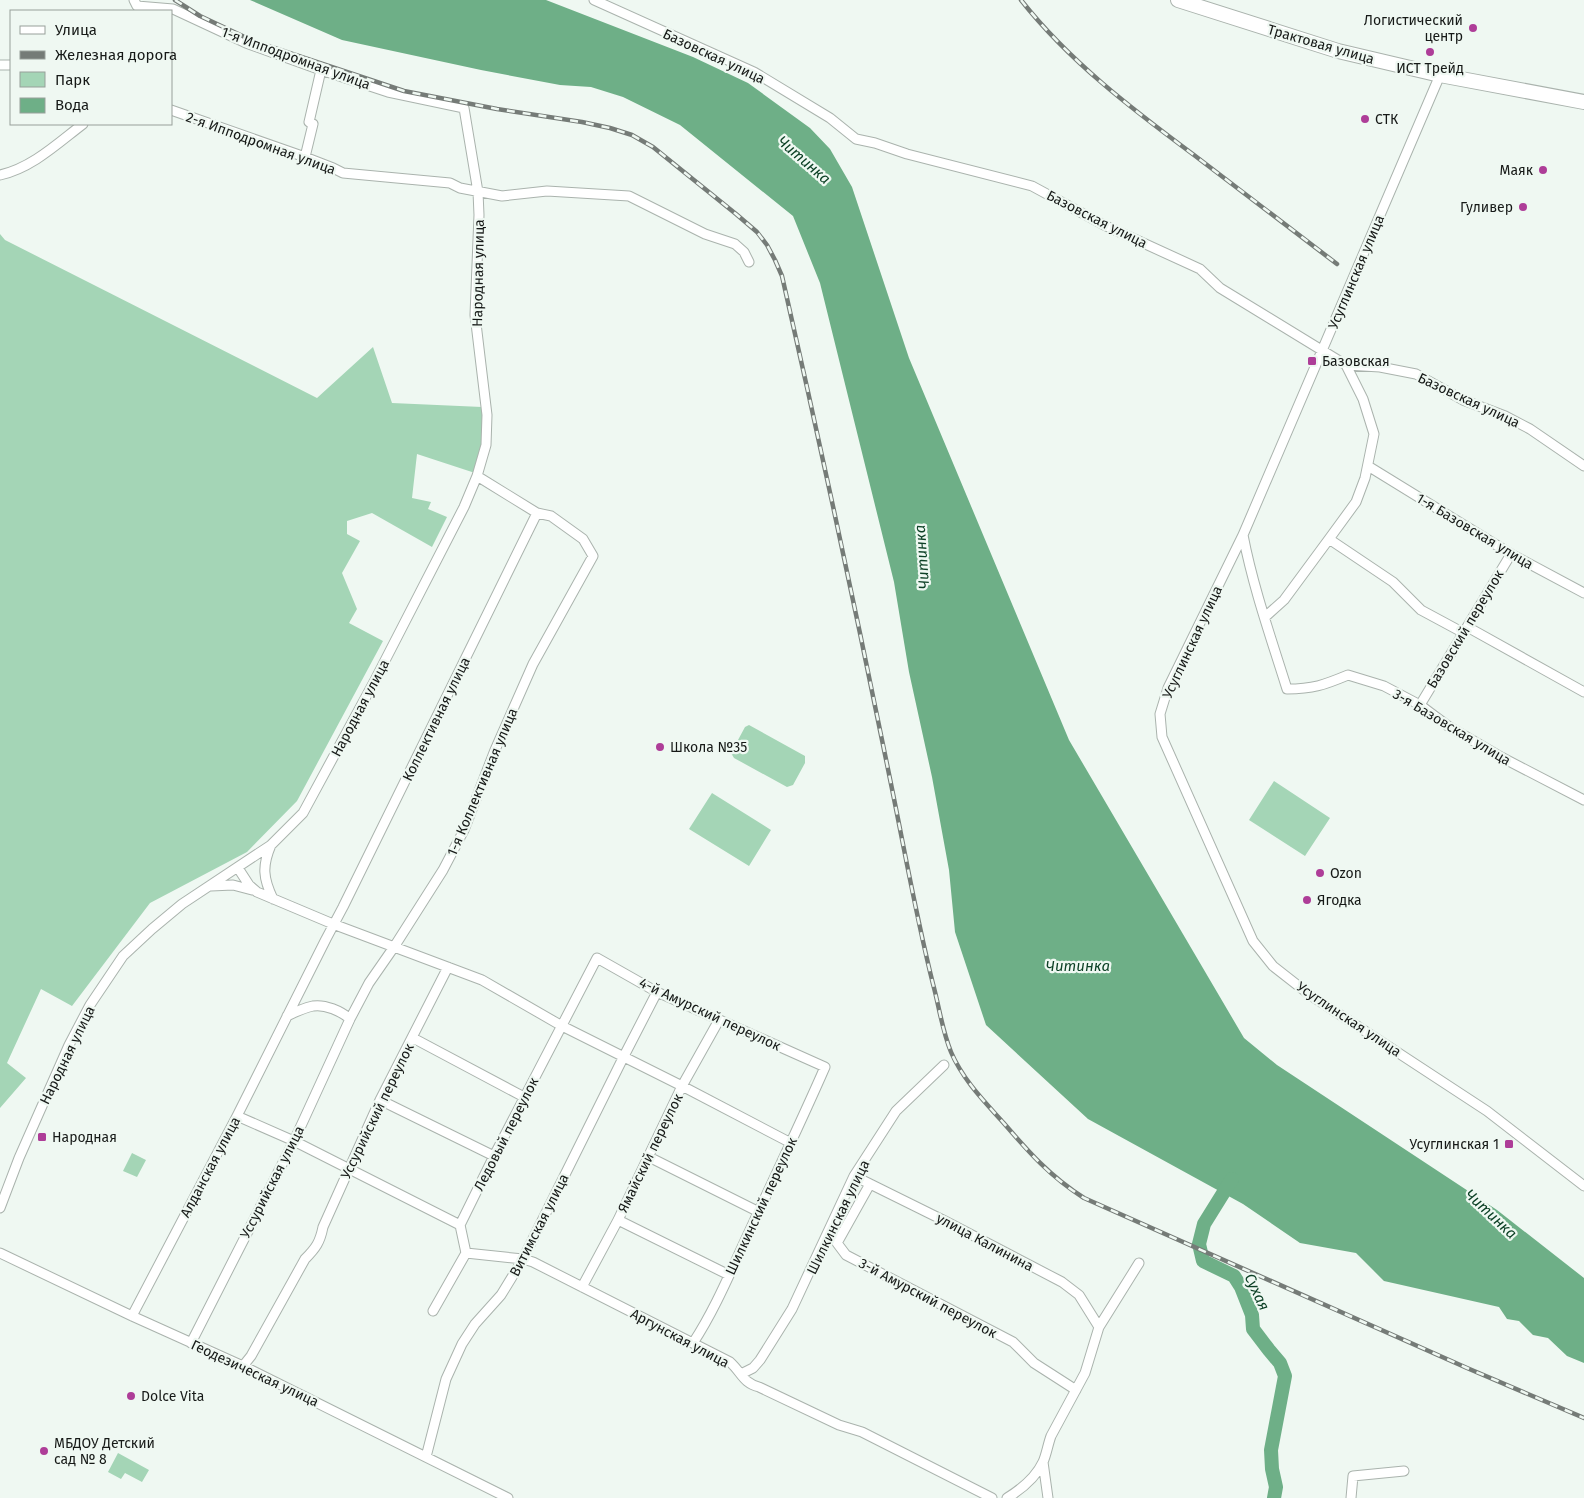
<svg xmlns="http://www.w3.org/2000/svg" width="1584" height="1498" font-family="'Fira Sans',sans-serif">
<rect width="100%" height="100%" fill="#eff8f2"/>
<!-- green -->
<path fill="#a4d5b6" d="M0 234 5 240 317 398 373 347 392 403 482 407 483 447 475 473 417 454 412 498 431 502 428 509 447 517 432 547 372 513 347 521V534L360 541 342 573 357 609 349 623 383 641 297 801 247 852 150 903 72 1006 41 989 7 1063 26 1078 0 1108Z
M749 725 805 756V763L793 785 787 787 734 758 731 753 745 727Z
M1274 781 1330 818 1305 856 1249 820Z
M712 793 771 830 749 866 689 829Z
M132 1153 146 1160 137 1177 123 1171Z
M118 1453 149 1470 142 1482 125 1473 121 1479 108 1472Z"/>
<!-- water -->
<path fill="#6eaf87" d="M250 0H546L693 57 748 83 810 128 830 149 852 187 909 358 1069 740 1244 1038 1277 1065 1497 1210 1584 1278V1363L1567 1356 1548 1338 1533 1335 1519 1321 1507 1319 1499 1307 1384 1281 1356 1253 1300 1243 1243 1204 1088 1119 986 1025 955 932 949 870 932 777 909 672 894 582 820 283 793 216 680 125 623 97 591 87 560 85 481 70 342 40Z"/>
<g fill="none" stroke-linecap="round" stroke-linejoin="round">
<!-- river -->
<path stroke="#6eaf87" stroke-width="14" d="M1232 1179 1204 1224 1199 1244 1203 1261 1234 1276 1241 1287 1252 1315 1253 1329 1269 1350 1280 1363 1285 1376 1271 1450 1272 1469 1276 1487 1274 1498"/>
<!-- minor casing -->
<g stroke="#aab3ad" stroke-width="11">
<path id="minor" d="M594 0 754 72 830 118 856 139 875 143 907 154 1032 186 1104 225 1200 269 1220 288 1346 365 1380 367 1416 374 1463 400 1505 416 1530 429 1584 466
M0 65H11
M1440 75 1243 535 1168 688 1160 714 1162 737 1253 941 1273 966 1310 995 1487 1111 1584 1186
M171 110 302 156 333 168 343 173 450 183 460 188 502 196 547 191 629 196 705 234 735 244 744 252 749 262
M305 157 313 124 309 122 321 70
M0 175C32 168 58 143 83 124
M1368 466 1511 554 1584 593
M1243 535C1253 587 1271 638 1287 689 1313 689 1324 685 1348 675L1384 686 1420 705 1448 726 1501 757 1584 800
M1329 539 1393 582 1421 610 1460 631 1471 629 1584 692
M1265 617 1284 600 1329 539 1356 502 1365 478 1374 434 1363 399 1346 365
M1420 705 1511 554
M271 845C262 866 263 878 273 899
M238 868 249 885 257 892 333 924 482 980 562 1026 682 1086 791 1143
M211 886 233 885 252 890
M287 1016C295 1012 304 1008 313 1006 325 1004 341 1011 350 1019
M413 1038 524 1097
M380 1100 494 1156
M237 1116 294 1141 460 1225
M649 1157 759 1212
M854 1176 947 1222 1062 1282 1079 1295 1099 1327
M870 1184 837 1243 846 1255 1013 1342 1034 1363 1076 1390
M0 1208 19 1158 69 1045 90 1005 123 956 152 929 182 904 271 845 303 813 375 680 464 507 477 476 486 445 487 415 475 315 479 215 478 192 464 108 388 92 321 70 246 43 173 9 137 6 134 0
M618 1220 729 1275
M0 1253 132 1316 243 1366 508 1498
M466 1253 523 1259 533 1262 730 1362C742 1373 743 1383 759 1387L839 1425 862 1432 992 1498
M582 1287 618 1220 682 1086 719 1020
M433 1311 466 1253 460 1225 494 1156 597 958 657 992 825 1067C801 1122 775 1176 750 1230 732 1268 716 1308 693 1343
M132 1316 237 1116 326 939 343 907 537 513
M191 1343 294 1141 350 1019 369 983 394 947 443 870 464 830 495 750 533 664 593 556 583 539 551 516 537 513 477 476
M243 1366 251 1356 305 1259C316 1248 320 1242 323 1227L380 1100 448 967
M741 1374 753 1368 760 1360 792 1309 854 1176 896 1111 944 1065
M426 1457 446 1379 462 1344 475 1324 501 1295 523 1259 624 1056 657 992
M1043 1462 1048 1498
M1007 1498C1020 1490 1036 1477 1043 1462 1046 1456 1048 1444 1051 1436L1085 1373 1099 1327 1139 1263
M1351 1498 1353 1476 1404 1471"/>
</g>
<!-- secondary casing -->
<g stroke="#aab3ad" stroke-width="16">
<path id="secondary" d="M1178 0 1338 51 1440 75 1584 102"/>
</g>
<!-- minor -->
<use href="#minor" stroke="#fff" stroke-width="9"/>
<!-- secondary -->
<use href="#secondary" stroke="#fff" stroke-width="14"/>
<!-- rail casing -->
<g stroke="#757b77" stroke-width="4.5">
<path id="rail" d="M175 0 200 16 251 40 404 91 497 109 582 122 610 128 632 135 653 147 736 214 757 232 767 245 775 260 782 276C820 443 856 611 890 779 904 847 916 916 933 984 939 1006 942 1030 951 1052 962 1078 982 1099 1001 1120 1027 1150 1049 1176 1084 1198L1467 1368 1584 1418
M1021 0C1069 61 1132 109 1194 155 1241 191 1289 227 1337 264"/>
</g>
<!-- rail -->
<use href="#rail" stroke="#eff8f2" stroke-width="2.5" stroke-dasharray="8" stroke-linecap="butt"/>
</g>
<!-- markers -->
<g fill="#ae3d98" stroke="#eff8f2" stroke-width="2">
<circle cx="1473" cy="28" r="5"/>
<circle cx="1430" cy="52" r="5"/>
<circle cx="1365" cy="119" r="5"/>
<circle cx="1543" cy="170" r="5"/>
<circle cx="1523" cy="207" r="5"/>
<rect x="1307" y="356" width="10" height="10" rx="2.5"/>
<circle cx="660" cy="747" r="5"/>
<circle cx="1320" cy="873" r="5"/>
<circle cx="1307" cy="900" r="5"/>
<rect x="37" y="1132" width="10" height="10" rx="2.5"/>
<rect x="1504" y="1139" width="10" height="10" rx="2.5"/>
<circle cx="131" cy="1396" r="5"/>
<circle cx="44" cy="1451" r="5"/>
</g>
<g text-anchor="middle" stroke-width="4.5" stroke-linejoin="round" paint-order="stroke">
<!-- poi labels -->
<g font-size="14" fill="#161917" stroke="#eff8f2" text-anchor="start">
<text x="1463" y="25" text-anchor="end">Логистический<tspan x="1463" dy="16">центр</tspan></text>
<text x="1430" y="73" text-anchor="middle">ИСТ Трейд</text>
<text x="1375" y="124">СТК</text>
<text x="1533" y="175" text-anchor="end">Маяк</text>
<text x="1513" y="212" text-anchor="end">Гуливер</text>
<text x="1322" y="366">Базовская</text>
<text x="670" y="752">Школа №35</text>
<text x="1330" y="878">Ozon</text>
<text x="1317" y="905">Ягодка</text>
<text x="52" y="1142">Народная</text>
<text x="1499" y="1149" text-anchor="end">Усуглинская 1</text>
<text x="141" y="1401">Dolce Vita</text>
<text x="54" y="1448">МБДОУ Детский<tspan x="54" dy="16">сад № 8</tspan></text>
</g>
<!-- street labels -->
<g font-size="14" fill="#161917" stroke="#eff8f2">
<text transform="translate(1321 44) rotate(16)" y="5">Трактовая улица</text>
<text transform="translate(714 56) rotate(25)" y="5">Базовская улица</text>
<text transform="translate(296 58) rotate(20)" y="5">1-я Ипподромная улица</text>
<text transform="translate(261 143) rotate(20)" y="5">2-я Ипподромная улица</text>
<text transform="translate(1097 219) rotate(27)" y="5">Базовская улица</text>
<text transform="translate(1356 272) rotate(-67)" y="5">Усуглинская улица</text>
<text transform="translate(478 273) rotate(-89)" y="5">Народная улица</text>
<text transform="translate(1469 400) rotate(25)" y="5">Базовская улица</text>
<text transform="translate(1475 531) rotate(31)" y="5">1-я Базовская улица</text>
<text transform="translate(1465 629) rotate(-59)" y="5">Базовский переулок</text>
<text transform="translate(1192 642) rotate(-65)" y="5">Усуглинская улица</text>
<text transform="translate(360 708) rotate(-62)" y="5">Народная улица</text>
<text transform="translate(436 719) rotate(-64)" y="5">Коллективная улица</text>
<text transform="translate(1452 727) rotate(31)" y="5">3-я Базовская улица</text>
<text transform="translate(482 782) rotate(-67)" y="5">1-я Коллективная улица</text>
<text transform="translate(710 1014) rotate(25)" y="5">4-й Амурский переулок</text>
<text transform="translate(1349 1019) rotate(34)" y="5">Усуглинская улица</text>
<text transform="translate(67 1055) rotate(-64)" y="5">Народная улица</text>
<text transform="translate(377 1111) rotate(-64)" y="5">Уссурийский переулок</text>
<text transform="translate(506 1134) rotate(-63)" y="5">Ледовый переулок</text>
<text transform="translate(650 1153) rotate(-64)" y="5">Ямайский переулок</text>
<text transform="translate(210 1167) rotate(-62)" y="5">Алданская улица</text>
<text transform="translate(272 1182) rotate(-63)" y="5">Уссурийская улица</text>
<text transform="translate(761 1206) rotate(-65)" y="5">Шилкинский переулок</text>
<text transform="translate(838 1217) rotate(-64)" y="5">Шилкинская улица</text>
<text transform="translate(539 1225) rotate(-63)" y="5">Витимская улица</text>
<text transform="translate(985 1242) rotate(28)" y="5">улица Калинина</text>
<text transform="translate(928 1298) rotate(28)" y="5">3-й Амурский переулок</text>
<text transform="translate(680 1338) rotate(28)" y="5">Аргунская улица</text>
<text transform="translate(255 1373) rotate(25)" y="5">Геодезическая улица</text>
</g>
<!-- water labels -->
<g font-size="15" font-style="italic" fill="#0d4126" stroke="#eff8f2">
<text transform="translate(804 160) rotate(41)" y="5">Читинка</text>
<text transform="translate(922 557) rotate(-94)" y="5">Читинка</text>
<text x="1078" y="971">Читинка</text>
<text transform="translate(1491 1214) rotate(43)" y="5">Читинка</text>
<text transform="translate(1257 1292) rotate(65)" y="5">Сухая</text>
</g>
</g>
<!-- legend -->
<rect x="10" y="10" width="162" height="115" fill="#eff8f2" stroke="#989f9a"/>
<rect x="20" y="26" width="25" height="8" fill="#ffffff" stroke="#989f9a"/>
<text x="55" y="35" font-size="15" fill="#161917">Улица</text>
<rect x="20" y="51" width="25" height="8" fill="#757b77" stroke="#989f9a"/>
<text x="55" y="60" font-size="15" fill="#161917">Железная дорога</text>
<rect x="20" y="72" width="25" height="15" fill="#a4d5b6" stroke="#989f9a"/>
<text x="55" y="85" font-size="15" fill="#161917">Парк</text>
<rect x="20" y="98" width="25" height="15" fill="#6eaf87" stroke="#989f9a"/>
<text x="55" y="110" font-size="15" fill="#161917">Вода</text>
</svg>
